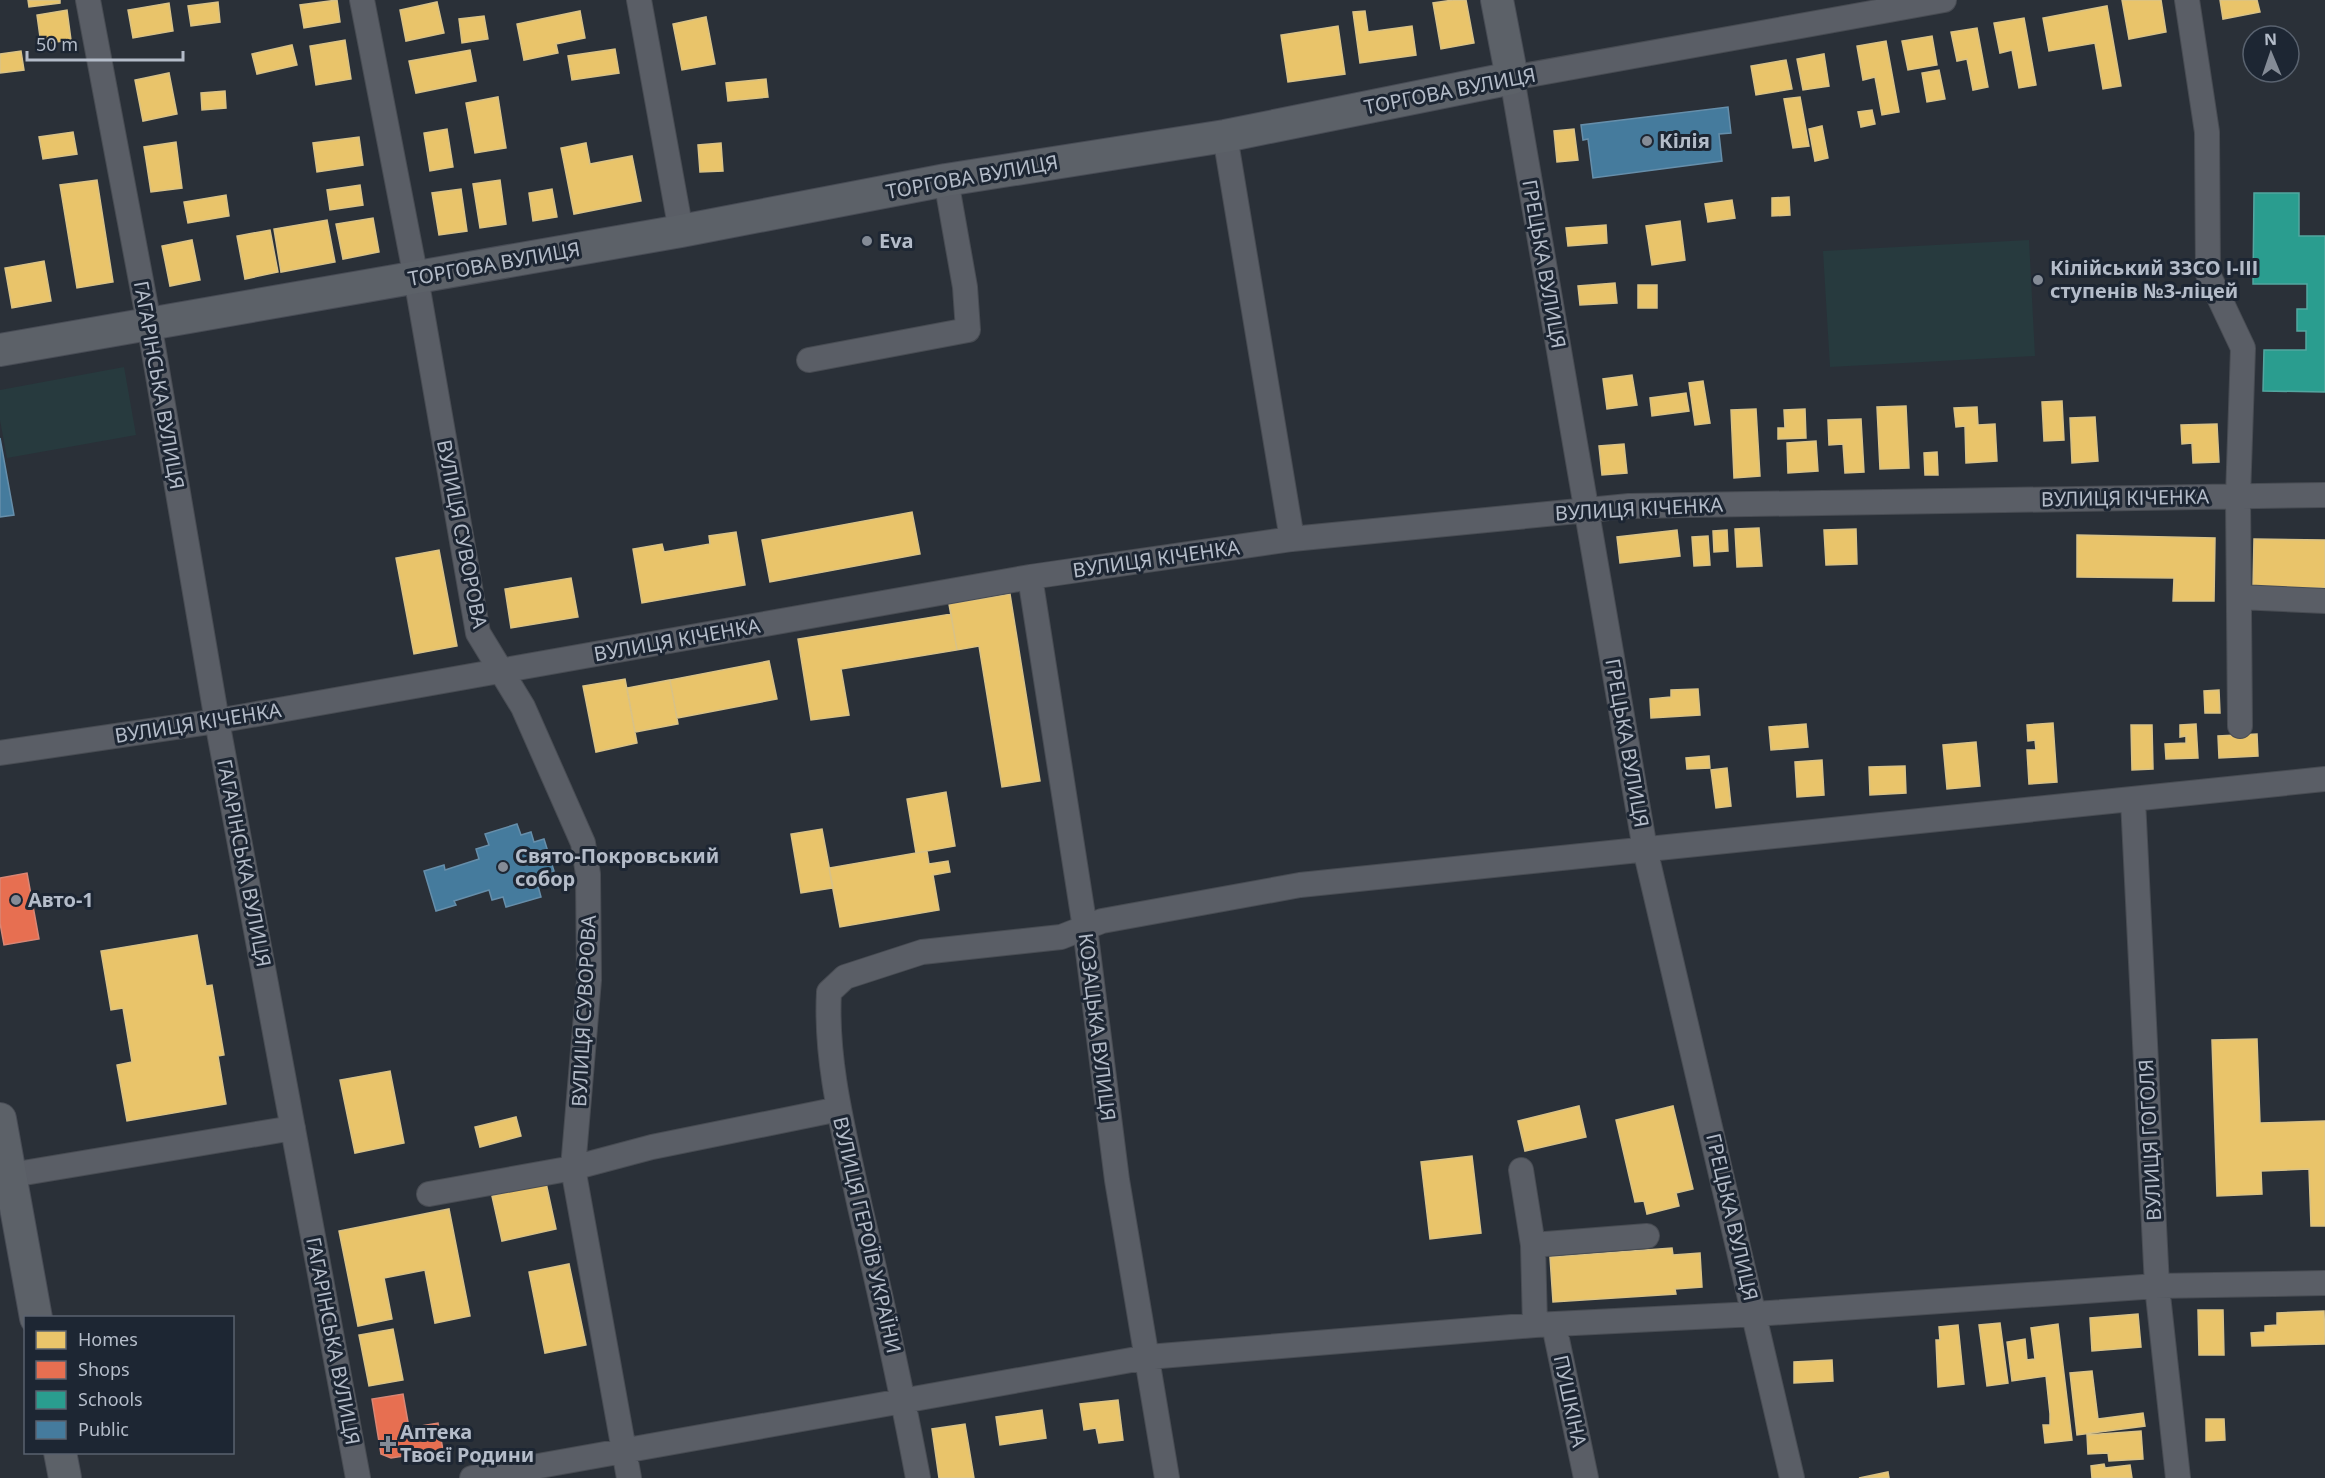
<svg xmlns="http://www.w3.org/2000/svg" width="2325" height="1478" font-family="'Noto Sans',sans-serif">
<rect width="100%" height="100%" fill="#2a3038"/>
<!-- green -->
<path fill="#273a3e" d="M2029 240 2035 356 1830 367 1823 251Z
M124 367 136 435 7 458 0 420V390Z"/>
<!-- homes -->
<path fill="#e9c46a" stroke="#d9c286" stroke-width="1.5" d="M28 0H60V3L29 7Z
M337 0 340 22 304 28 300 5Z
M1453 0H1466L1474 43 1441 49 1433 3Z
M2122 0H2161L2166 32 2129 39Z
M2220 0H2257L2260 12 2223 19Z
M218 2 220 22 191 26 188 6Z
M437 2 444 33 406 41 400 10Z
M169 3 173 31 133 38 128 10Z
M2107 6 2121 86 2103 89 2095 43 2049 51 2043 18Z
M67 10 71 40 41 44 37 15Z
M580 11 585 38 556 44 558 53 524 60 517 24Z
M1365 11 1368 32 1412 26 1416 55 1360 63 1353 12Z
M484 16 488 39 462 43 459 19Z
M706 17 715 64 682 70 673 24Z
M2024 18 2036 85 2019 88 2012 50 2000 53 1994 23Z
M1338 26 1345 74 1288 82 1281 35Z
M1977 28 1988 87 1973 90 1967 59 1957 61 1951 32Z
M1932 36 1937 65 1908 70 1902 41Z
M345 40 351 79 316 85 310 46Z
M1886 41 1899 112 1882 115 1875 77 1863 80 1857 46Z
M292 45 297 65 257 74 252 54Z
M615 49 619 73 572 80 568 56Z
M470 50 476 81 416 93 409 61Z
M21 51 24 70 0 73V54Z
M1824 54 1829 86 1803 90 1797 59Z
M1786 60 1792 89 1756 95 1751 66Z
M1939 70 1945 99 1927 102 1922 73Z
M169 73 177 114 143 121 135 80Z
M766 79 768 97 728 101 726 83Z
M225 91 226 108 202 110 201 93Z
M498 97 506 148 475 153 466 103Z
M1800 97 1809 146 1793 148 1784 99Z
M1872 110 1875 124 1861 127 1858 112Z
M1822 126 1828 158 1815 161 1809 129Z
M447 129 453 167 430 171 424 133Z
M1574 129 1578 160 1557 162 1554 131Z
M73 132 77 154 43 159 39 137Z
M359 137 363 165 317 172 313 143Z
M176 142 182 188 151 192 144 147Z
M586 143 590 164 632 156 641 201 574 214 561 148Z
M721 143 723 171 700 172 698 145Z
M97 180 113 282 77 288 60 185Z
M500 180 506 224 480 228 473 184Z
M360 185 363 205 330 210 327 190Z
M461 189 467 231 439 235 432 193Z
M552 189 557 217 533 221 529 193Z
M226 195 229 216 188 223 184 202Z
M1789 197 1790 215 1772 216V198Z
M1732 200 1735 218 1708 222 1705 204Z
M373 218 379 252 343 259 336 224Z
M327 220 335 262 281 272 274 229Z
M1680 221 1685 260 1652 265 1646 226Z
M1606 225 1607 243 1568 246 1566 228Z
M270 230 278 272 245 279 237 236Z
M192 240 200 280 170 286 162 246Z
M44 261 51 301 12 308 5 268Z
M1615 283 1617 303 1580 305 1578 286Z
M1638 285H1657V308H1638Z
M1632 375 1637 405 1607 409 1603 379Z
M1703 381 1710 423 1695 425 1689 383Z
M1686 393 1689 411 1652 416 1650 398Z
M2062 401 2064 440 2044 441 2042 402Z
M1906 406 1909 468 1880 469 1877 407Z
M1977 407 1978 425 1995 424 1997 461 1966 463 1965 426 1956 427 1954 408Z
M1756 409 1760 476 1734 478 1731 410Z
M1805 409 1806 438 1778 439V428H1785L1784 410Z
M2095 417 2098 461 2072 463 2070 418Z
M1861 419 1864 472 1845 473 1843 444 1829 445 1828 420Z
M2217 424 2219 462 2193 463 2192 443 2182 444 2181 425Z
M1816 441 1818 471 1788 473 1787 443Z
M1624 444 1627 473 1602 475 1599 446Z
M1937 452 1938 475H1925L1924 453Z
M912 512 920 554 770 582 762 540Z
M1759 528 1762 566 1737 567 1735 529Z
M1856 529 1857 564 1826 565 1824 530Z
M1677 530 1680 556 1620 563 1617 537Z
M1727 530 1728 551 1714 552 1713 531Z
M736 532 745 585 642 603 633 549 662 544 664 552 710 544 709 536Z
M2077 535 2215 538 2214 601H2173L2174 578 2077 577Z
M1708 536 1710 565 1694 566 1692 537Z
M2254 539 2325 540V588L2253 587Z
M439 550 457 646 414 654 396 558Z
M571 578 578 617 511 628 505 589Z
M1010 594 1040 781 1002 787 979 646 957 650 949 604Z
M951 614 957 650 841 669 849 715 811 720 798 639Z
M769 661 777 699 677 718 670 680Z
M625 679 637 743 596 752 583 686Z
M670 680 678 724 635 732 627 688Z
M1698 689 1700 715 1651 718 1650 699 1671 697V690Z
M2219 690 2220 713H2205L2204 691Z
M2053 723 2057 782 2029 784 2027 750H2036L2035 740 2028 741 2027 725Z
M1806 724 1808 747 1771 750 1769 727Z
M2196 724 2198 758 2166 759 2165 744 2186 743V736L2180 737V725Z
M2131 725H2152L2153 769 2132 770Z
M2257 734 2258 756 2219 758 2218 736Z
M1976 742 1980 786 1947 789 1943 745Z
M1709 756 1710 768 1687 769 1686 758Z
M1822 760 1824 795 1797 797 1795 762Z
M1905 766 1906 793 1870 795 1869 767Z
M1727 768 1731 806 1716 808 1711 770Z
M946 792 955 846 916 853 907 799Z
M822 829 833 888 801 893 791 834Z
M927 851 929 864 948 861 950 872 933 875 939 910 840 927 829 868Z
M197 935 206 986 212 985 224 1055 218 1056 226 1104 127 1121 117 1065 132 1062 123 1008 111 1010 101 951Z
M2257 1039 2260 1123 2325 1121V1226H2311L2309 1169 2261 1171 2262 1194 2217 1196 2212 1040Z
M390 1071 404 1143 355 1153 340 1080Z
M1579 1106 1586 1137 1525 1151 1518 1121Z
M1673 1106 1693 1189 1676 1193 1679 1206 1647 1214 1644 1201 1635 1202 1616 1120Z
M516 1117 521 1136 480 1147 475 1127Z
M1472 1156 1481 1233 1430 1239 1421 1162Z
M546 1183 556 1229 502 1241 492 1196Z
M449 1209 470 1316 435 1323 425 1270 384 1278 392 1319 358 1326 339 1231Z
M1672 1248 1673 1255 1700 1253 1702 1287 1675 1289 1676 1294 1553 1302 1550 1257Z
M569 1264 586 1345 545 1353 529 1272Z
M2198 1310H2223L2224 1355H2199Z
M2324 1311 2325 1344 2252 1346 2251 1333 2265 1332V1326L2277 1325V1313Z
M2138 1314 2141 1347 2092 1351 2090 1318Z
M2000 1323 2008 1383 1987 1386 1979 1325Z
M2058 1324 2072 1440 2045 1443 2043 1425H2050V1414L2046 1376 2012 1381 2007 1342 2025 1339 2027 1360 2035 1359 2031 1328Z
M1958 1325 1964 1384 1938 1387 1936 1340H1940L1939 1327Z
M393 1329 403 1380 369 1386 359 1335Z
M1832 1360 1833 1381 1794 1383V1362Z
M2092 1371 2098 1419 2143 1413 2145 1426 2077 1435 2070 1373Z
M1118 1400 1123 1440 1099 1443 1096 1428 1084 1430 1080 1404Z
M1042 1410 1046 1438 1000 1445 996 1417Z
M2206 1419H2224L2225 1440 2206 1441Z
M965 1424 974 1478H939L932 1429Z
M2141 1431 2143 1459 2109 1461 2108 1453 2088 1454 2087 1435Z
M2104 1464 2105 1468 2130 1465 2132 1478H2092L2091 1466Z
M1888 1472 1889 1478H1859Z"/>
<!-- shops -->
<path fill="#e76f51" stroke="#d88675" stroke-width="1.5" d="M27 873 39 939 4 945 0 923V878Z
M403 1394 409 1428 438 1423 443 1450 391 1458 381 1454 372 1399Z"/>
<!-- schools -->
<path fill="#2a9d8f" stroke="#53a6a0" stroke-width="1.5" d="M2254 193H2299V236H2325V392L2263 391 2264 350H2306V331H2297V309H2307V284H2253Z"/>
<!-- public -->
<path fill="#457b9d" stroke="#668eaa" stroke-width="1.5" d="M1728 107 1731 133 1719 134 1722 161 1593 178 1588 139 1583 140 1581 125Z
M0 438 14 515 0 517Z
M517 824 521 835 531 832 534 842 544 839 554 871 544 874 547 883 538 886 541 897 506 907 503 897 492 900 489 890 454 901 456 905 436 911 424 871 444 865 445 870 479 859 476 849 489 845 485 834Z"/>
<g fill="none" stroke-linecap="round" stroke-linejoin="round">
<!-- minor casing -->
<g stroke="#484c53" stroke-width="26">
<path id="minor" d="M88 0 149 323 217 721 358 1478
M362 0 416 278 478 633 523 707 583 843 588 874 589 980 573 1168 629 1478
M639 0 681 231
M2187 0 2207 132 2208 274 2243 348 2238 497 2240 726
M1225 136 1292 539
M809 360 968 330 965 287 946 180
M1030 577 1085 928 1117 1180 1167 1478
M2239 597 2325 601
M0 753 217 721 1030 577 1292 539 1629 506 2325 495
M2133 800 2157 1286 2178 1478
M1521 1170 1533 1245 1535 1325
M0 1177 293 1128
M429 1194 573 1168 652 1147 839 1109
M1533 1245 1647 1236
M1554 1325 1586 1478
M472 1478 1148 1357 1535 1325 1755 1314 2157 1286 2325 1283
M918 1478C901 1387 881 1297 860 1207 845 1136 825 1064 829 992L845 977 922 952 1061 937 1102 921 1300 885 2325 779
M1792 1478 1645 849 1512 78 1944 0"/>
</g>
<!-- major casing -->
<g stroke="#484c55" stroke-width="34">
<path id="major" d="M0 350 681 231 946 180 1225 136 1512 78 1497 0
M0 1119 36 1318
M60 1452 65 1478"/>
</g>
<!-- minor -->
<use href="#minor" stroke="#5a5e66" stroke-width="24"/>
<!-- major -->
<use href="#major" stroke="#5c6168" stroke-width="32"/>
</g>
<!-- markers -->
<g fill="#848b96" stroke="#1d2633" stroke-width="2">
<circle cx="1647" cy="141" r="6"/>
<circle cx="867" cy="241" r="6"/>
<circle cx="2038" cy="280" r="6"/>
<circle cx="503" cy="867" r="6"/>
<circle cx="16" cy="900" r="6"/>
<path d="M385 1435h6v6h6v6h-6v6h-6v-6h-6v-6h6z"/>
</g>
<g text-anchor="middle" stroke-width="6" stroke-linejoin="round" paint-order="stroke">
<!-- street labels -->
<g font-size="20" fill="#b4bcc9" stroke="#1d2633">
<text transform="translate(1450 91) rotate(-11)" y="7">ТОРГОВА ВУЛИЦЯ</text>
<text transform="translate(972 177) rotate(-10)" y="7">ТОРГОВА ВУЛИЦЯ</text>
<text transform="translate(494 264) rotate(-10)" y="7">ТОРГОВА ВУЛИЦЯ</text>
<text transform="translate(1544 264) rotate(80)" y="7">ГРЕЦЬКА ВУЛИЦЯ</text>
<text transform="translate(159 385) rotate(80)" y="7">ГАГАРІНСЬКА ВУЛИЦЯ</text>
<text transform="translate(2125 498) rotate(-1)" y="7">ВУЛИЦЯ КІЧЕНКА</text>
<text transform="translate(1639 509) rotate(-3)" y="7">ВУЛИЦЯ КІЧЕНКА</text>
<text transform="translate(462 534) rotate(79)" y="7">ВУЛИЦЯ СУВОРОВА</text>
<text transform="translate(1156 559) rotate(-8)" y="7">ВУЛИЦЯ КІЧЕНКА</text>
<text transform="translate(677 640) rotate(-10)" y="7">ВУЛИЦЯ КІЧЕНКА</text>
<text transform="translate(198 723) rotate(-9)" y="7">ВУЛИЦЯ КІЧЕНКА</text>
<text transform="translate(1627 743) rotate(80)" y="7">ГРЕЦЬКА ВУЛИЦЯ</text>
<text transform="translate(244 863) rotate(79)" y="7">ГАГАРІНСЬКА ВУЛИЦЯ</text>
<text transform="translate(584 1011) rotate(-87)" y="7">ВУЛИЦЯ СУВОРОВА</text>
<text transform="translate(1097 1027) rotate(83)" y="7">КОЗАЦЬКА ВУЛИЦЯ</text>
<text transform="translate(2150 1140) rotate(-93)" y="7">ВУЛИЦЯ ГОГОЛЯ</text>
<text transform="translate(1732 1217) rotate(77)" y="7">ГРЕЦЬКА ВУЛИЦЯ</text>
<text transform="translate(867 1235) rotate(77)" y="7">ВУЛИЦЯ ГЕРОЇВ УКРАЇНИ</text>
<text transform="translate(333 1341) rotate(79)" y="7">ГАГАРІНСЬКА ВУЛИЦЯ</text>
<text transform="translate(1570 1401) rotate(78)" y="7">ПУШКІНА</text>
</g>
<!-- poi labels -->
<g font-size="20" font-weight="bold" fill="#b4bcc9" stroke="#1d2633" text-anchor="start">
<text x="1659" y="148">Кілія</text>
<text x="879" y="248">Eva</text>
<text x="2050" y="275">Кілійський ЗЗСО І-ІІІ<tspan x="2050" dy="23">ступенів №3-ліцей</tspan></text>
<text x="515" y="863">Свято-Покровський<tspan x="515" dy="23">собор</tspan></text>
<text x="28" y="907">Авто-1</text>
<text x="400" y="1439">Аптека<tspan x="400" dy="23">Твоєї Родини</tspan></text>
</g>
</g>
<!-- legend -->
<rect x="24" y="1316" width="210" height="138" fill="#1d2633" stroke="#59626f" stroke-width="1.5"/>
<rect x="36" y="1331" width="30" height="18" fill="#e9c46a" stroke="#59626f" stroke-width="1.5"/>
<text x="78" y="1346" font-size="18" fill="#b4bcc9">Homes</text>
<rect x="36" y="1361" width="30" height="18" fill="#e76f51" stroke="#59626f" stroke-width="1.5"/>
<text x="78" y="1376" font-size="18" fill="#b4bcc9">Shops</text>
<rect x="36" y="1391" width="30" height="18" fill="#2a9d8f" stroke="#59626f" stroke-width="1.5"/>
<text x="78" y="1406" font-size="18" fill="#b4bcc9">Schools</text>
<rect x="36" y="1421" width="30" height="18" fill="#457b9d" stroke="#59626f" stroke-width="1.5"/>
<text x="78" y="1436" font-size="18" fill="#b4bcc9">Public</text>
<!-- north arrow -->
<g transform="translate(2271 54) rotate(358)"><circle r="28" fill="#1d2633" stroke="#59626f" stroke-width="1.5"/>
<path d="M0-4.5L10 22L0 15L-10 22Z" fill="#848b96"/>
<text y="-9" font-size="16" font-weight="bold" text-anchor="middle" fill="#b4bcc9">N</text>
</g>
<!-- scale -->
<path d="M27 51v9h156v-9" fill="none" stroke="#b4bcc9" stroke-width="3"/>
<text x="36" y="51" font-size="18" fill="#b4bcc9" stroke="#1d2633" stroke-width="4.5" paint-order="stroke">50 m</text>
</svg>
